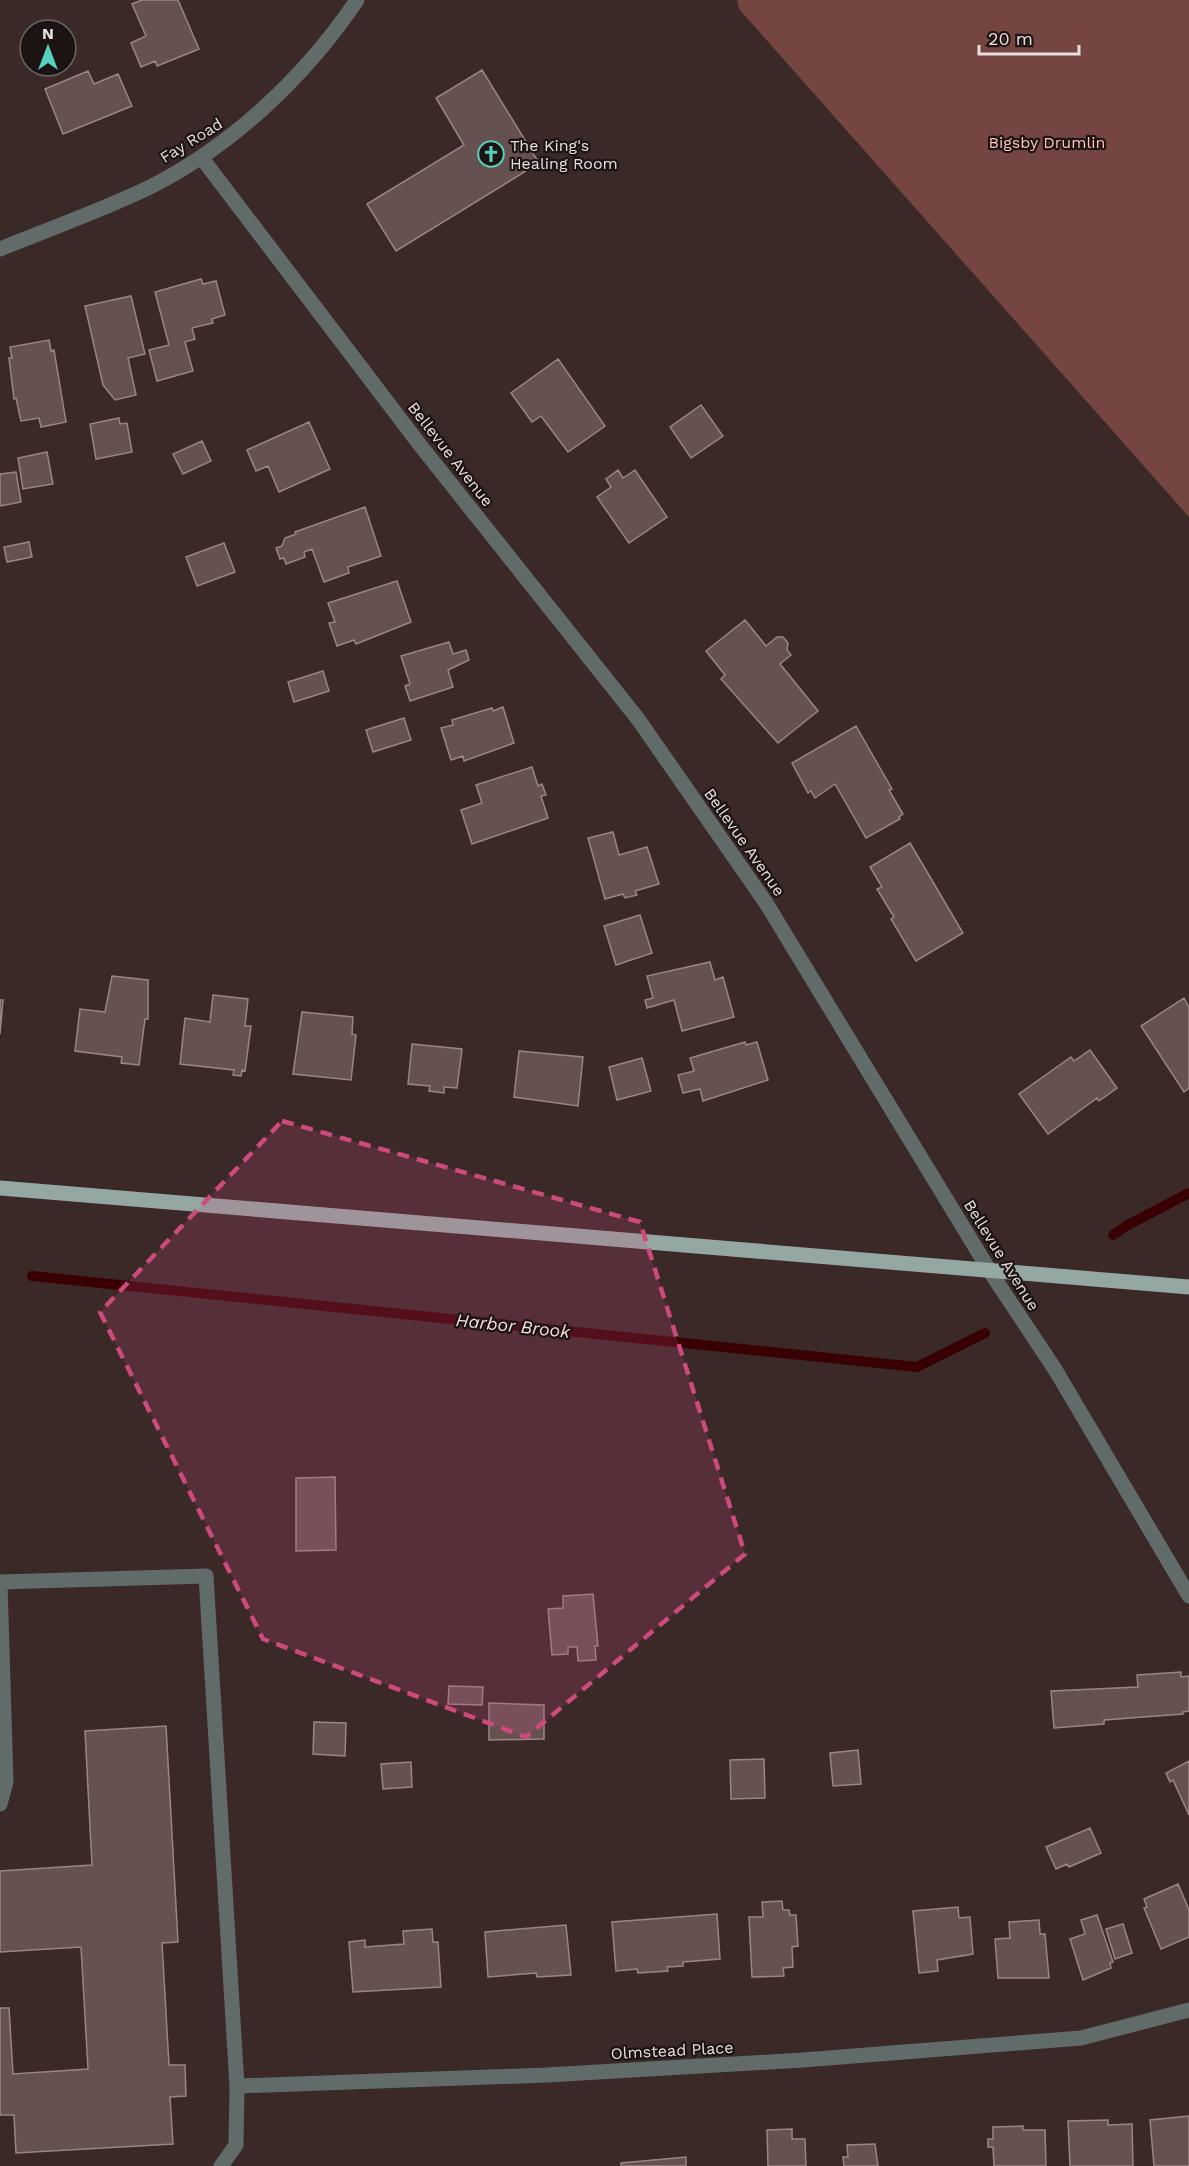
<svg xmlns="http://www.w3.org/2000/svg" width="1189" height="2166" font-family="'Work Sans',sans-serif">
<rect width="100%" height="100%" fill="#3a2927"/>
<!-- green -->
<path fill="#744541" d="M737 0H1189V517L739 9Z"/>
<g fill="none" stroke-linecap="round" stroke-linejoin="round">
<!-- stream -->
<path stroke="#380003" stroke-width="10" d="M1113 1235 1126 1226 1189 1193
M32 1276 917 1367 985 1333"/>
</g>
<!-- building -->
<path fill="#655250" stroke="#9a8583" stroke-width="1.5" d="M142 0H178L199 49 157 66 155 61 141 67 131 43 146 36 132 4Z
M482 70 539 163 396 251 367 204 464 145 436 98Z
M88 71 94 84 118 74 132 106 63 134 45 89Z
M201 279 203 284 216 281 225 315 212 319 213 323 192 328 195 339 185 342 193 371 157 381 149 350 169 345 155 292Z
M131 296 145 354 128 358 136 395 115 400 103 385 85 306Z
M49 340 51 351 54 350 66 422 41 427 39 418 21 421 16 398 14 399 9 358H12L10 347Z
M558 359 605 426 568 452 541 416 532 422 511 393Z
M701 405 723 436 691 458 670 427Z
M119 418 120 424 127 423 132 452 96 459 90 424Z
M309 422 330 469 279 492 268 466 256 471 247 450Z
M202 441 211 461 183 474 173 454Z
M47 452 53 484 23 489 18 458Z
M618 470 623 478 635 470 667 517 629 543 597 497 611 487 606 479Z
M16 472 21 502 0 506V474Z
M365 507 381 556 348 567 349 573 324 582 312 549 304 552 305 557 286 564 284 558 280 559 276 548 282 546 285 538 296 534 295 532Z
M29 542 32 557 7 562 4 547Z
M224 543 235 572 197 586 186 557Z
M397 581 411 622 356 644 354 640 337 646 329 623 335 622 328 603Z
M745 620 766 646 777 637H783L788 643 787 650 791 655 780 664 818 711 778 743 721 679 725 675 706 651Z
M449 642 453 654 466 650 469 660 448 670 453 687 410 701 405 686 410 684 401 656Z
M323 671 329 691 294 702 288 682Z
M503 707 514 743 464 761 463 756 451 760 441 728 453 725 452 720 492 708 493 711Z
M404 718 411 740 373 752 366 730Z
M856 726 892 789 889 790 903 814 899 817 900 819 866 838 835 784 815 798 811 791 808 793 792 763Z
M532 767 538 786 542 784 546 795 541 796 548 818 472 844 461 810 482 803 476 785Z
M613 832 619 855 647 847 659 884 635 891 637 895 625 898 623 894 605 899 588 838Z
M910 843 963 933 916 961 891 919 894 917 877 889 882 887 870 867Z
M640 915 652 953 616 965 604 926Z
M710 962 715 980 723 977 734 1017 682 1031 674 1000 647 1008 645 1000 653 998 647 976Z
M112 976 148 980V1019H145L139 1065 121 1063 122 1057 75 1051 80 1009 105 1012Z
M213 995 248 999 245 1026H251L245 1071 242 1070 241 1076 233 1075 234 1070 180 1064 185 1018 210 1022Z
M1184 998 1189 1007V1088L1184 1092 1141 1026Z
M0 1000H3L0 1034Z
M302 1012 353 1017 352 1034 356 1035 351 1080 293 1074Z
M745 1042 746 1045 757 1042 768 1080 703 1101 700 1089 683 1093 678 1075 694 1071 690 1058Z
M412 1044 462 1049 457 1088 444 1087V1093L429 1091 430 1086 408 1084Z
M1090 1050 1117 1088 1099 1101 1097 1098 1048 1134 1019 1094 1071 1057 1074 1061Z
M519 1051 583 1057 578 1106 514 1097Z
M642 1058 651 1091 617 1100 609 1067Z
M335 1477 336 1550 296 1551V1478Z
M593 1594 598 1646H595L596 1660 578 1661 577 1647H568V1654L552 1655 548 1609 563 1608V1596Z
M1181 1672V1677L1189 1676V1711L1183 1712V1714L1104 1720V1724L1054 1728 1051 1691 1138 1687 1137 1675Z
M449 1686 483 1687 482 1705 448 1704Z
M489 1703 544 1705V1739L489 1740Z
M314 1722 346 1723 345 1756 313 1754Z
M166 1726 178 1942 162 1943 169 2065H185L186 2096 170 2097 173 2144 16 2153 14 2115H0V2008H9L13 2074 88 2069 81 1947 0 1952V1871L92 1865 85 1731Z
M858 1750 861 1784 833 1786 830 1753Z
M764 1759 765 1798 731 1799 730 1760Z
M1189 1761V1815L1173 1780 1170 1782 1166 1773Z
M411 1762 412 1787 383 1789 381 1764Z
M1090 1828 1101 1853 1069 1867 1067 1864 1056 1869 1046 1847Z
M1178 1884 1189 1910V1937L1161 1949 1144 1908 1147 1907 1144 1899Z
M782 1901 783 1910H789L790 1915H796L798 1946 792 1947 793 1967 783 1968 784 1976 752 1977 749 1917H763L762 1902Z
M958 1907 959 1918 970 1917 973 1954 937 1960 938 1971 919 1973 913 1911Z
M717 1914 720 1959 683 1962V1966L667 1967 668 1971 638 1973 637 1969 616 1971 612 1922Z
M1097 1915 1113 1962 1110 1963 1111 1968 1083 1980 1070 1939 1085 1934 1081 1920Z
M1039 1920 1040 1934H1045L1049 1978H998L995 1939 1010 1938 1009 1922Z
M1123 1924 1132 1953 1115 1959 1106 1929Z
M566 1925 571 1975 537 1977 536 1973 488 1977 485 1932Z
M432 1929 433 1942H438L441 1987 353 1992 349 1942 365 1940V1947L404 1944 403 1931Z
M1189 2116V2166H1154L1150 2120Z
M1108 2120V2125L1132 2124 1133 2166H1070L1068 2121Z
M1023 2126V2130H1045L1046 2166H994L993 2147H988V2139H993V2127Z
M792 2129V2139H805L806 2166H768L767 2130Z
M875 2144 878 2166H844L843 2157H848L847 2145Z
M686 2157V2166H621V2163Z"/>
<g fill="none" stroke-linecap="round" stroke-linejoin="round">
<!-- minor -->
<path stroke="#616b69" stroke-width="15" d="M201 157 420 445 638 719 766 903 991 1273 1056 1371 1189 1596
M0 249C49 229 100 211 148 188 232 146 305 77 357 0
M0 1582 206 1576 237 2086 236 2145 221 2166
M0 1583 6 1782 0 1804
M237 2086 547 2075 803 2060 1081 2038 1189 2010"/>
<!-- major -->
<path stroke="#94a7a3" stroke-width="15" d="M0 1188 1189 1287"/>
</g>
<!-- marked area -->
<path fill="#cc4a7c" fill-opacity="0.2" stroke="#cc4a7c" stroke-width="4.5" stroke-dasharray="12 8" stroke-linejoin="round" d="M282 1121 640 1222 745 1554 526 1737 263 1639 100 1312Z"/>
<!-- icons -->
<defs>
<g id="church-ring" transform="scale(1.35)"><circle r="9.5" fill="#1b1413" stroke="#5acebc" stroke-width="1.5"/><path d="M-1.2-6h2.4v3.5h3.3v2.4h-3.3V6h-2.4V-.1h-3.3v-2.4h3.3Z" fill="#5acebc"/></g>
</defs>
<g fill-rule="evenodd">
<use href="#church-ring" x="491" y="154"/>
</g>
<g text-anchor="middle" stroke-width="4.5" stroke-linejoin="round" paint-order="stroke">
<!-- street labels -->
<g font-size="16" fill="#eadedd" stroke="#1b1413">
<text transform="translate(191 140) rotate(-32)" y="6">Fay Road</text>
<text transform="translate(451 454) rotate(52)" y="6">Bellevue Avenue</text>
<text transform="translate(745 842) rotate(55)" y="6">Bellevue Avenue</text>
<text transform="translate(1002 1255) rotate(58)" y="6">Bellevue Avenue</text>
<text transform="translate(672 2050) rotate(-3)" y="6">Olmstead Place</text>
</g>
<!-- park labels -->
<g font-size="16" fill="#fec1bb" stroke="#1b1413">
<text x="1047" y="148">Bigsby Drumlin</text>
</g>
<!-- poi labels -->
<g font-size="16" fill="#eadedd" stroke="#1b1413" text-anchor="start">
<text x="510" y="151">The King's<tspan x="510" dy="18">Healing Room</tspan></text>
</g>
<!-- water labels -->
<g font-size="18" font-style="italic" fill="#f4dfdd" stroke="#1b1413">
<text transform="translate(513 1326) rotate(6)" y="6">Harbor Brook</text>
</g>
</g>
<!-- north arrow -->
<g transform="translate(48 48)"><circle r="28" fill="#1b1413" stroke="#6e6564" stroke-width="1.5"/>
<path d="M0-4.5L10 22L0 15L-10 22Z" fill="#5acebc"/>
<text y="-9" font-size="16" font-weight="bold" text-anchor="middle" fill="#eadedd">N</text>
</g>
<!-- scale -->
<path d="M979 45v9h100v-9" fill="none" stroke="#eadedd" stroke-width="3"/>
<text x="988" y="45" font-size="18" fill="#eadedd" stroke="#1b1413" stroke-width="4.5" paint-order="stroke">20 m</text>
</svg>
